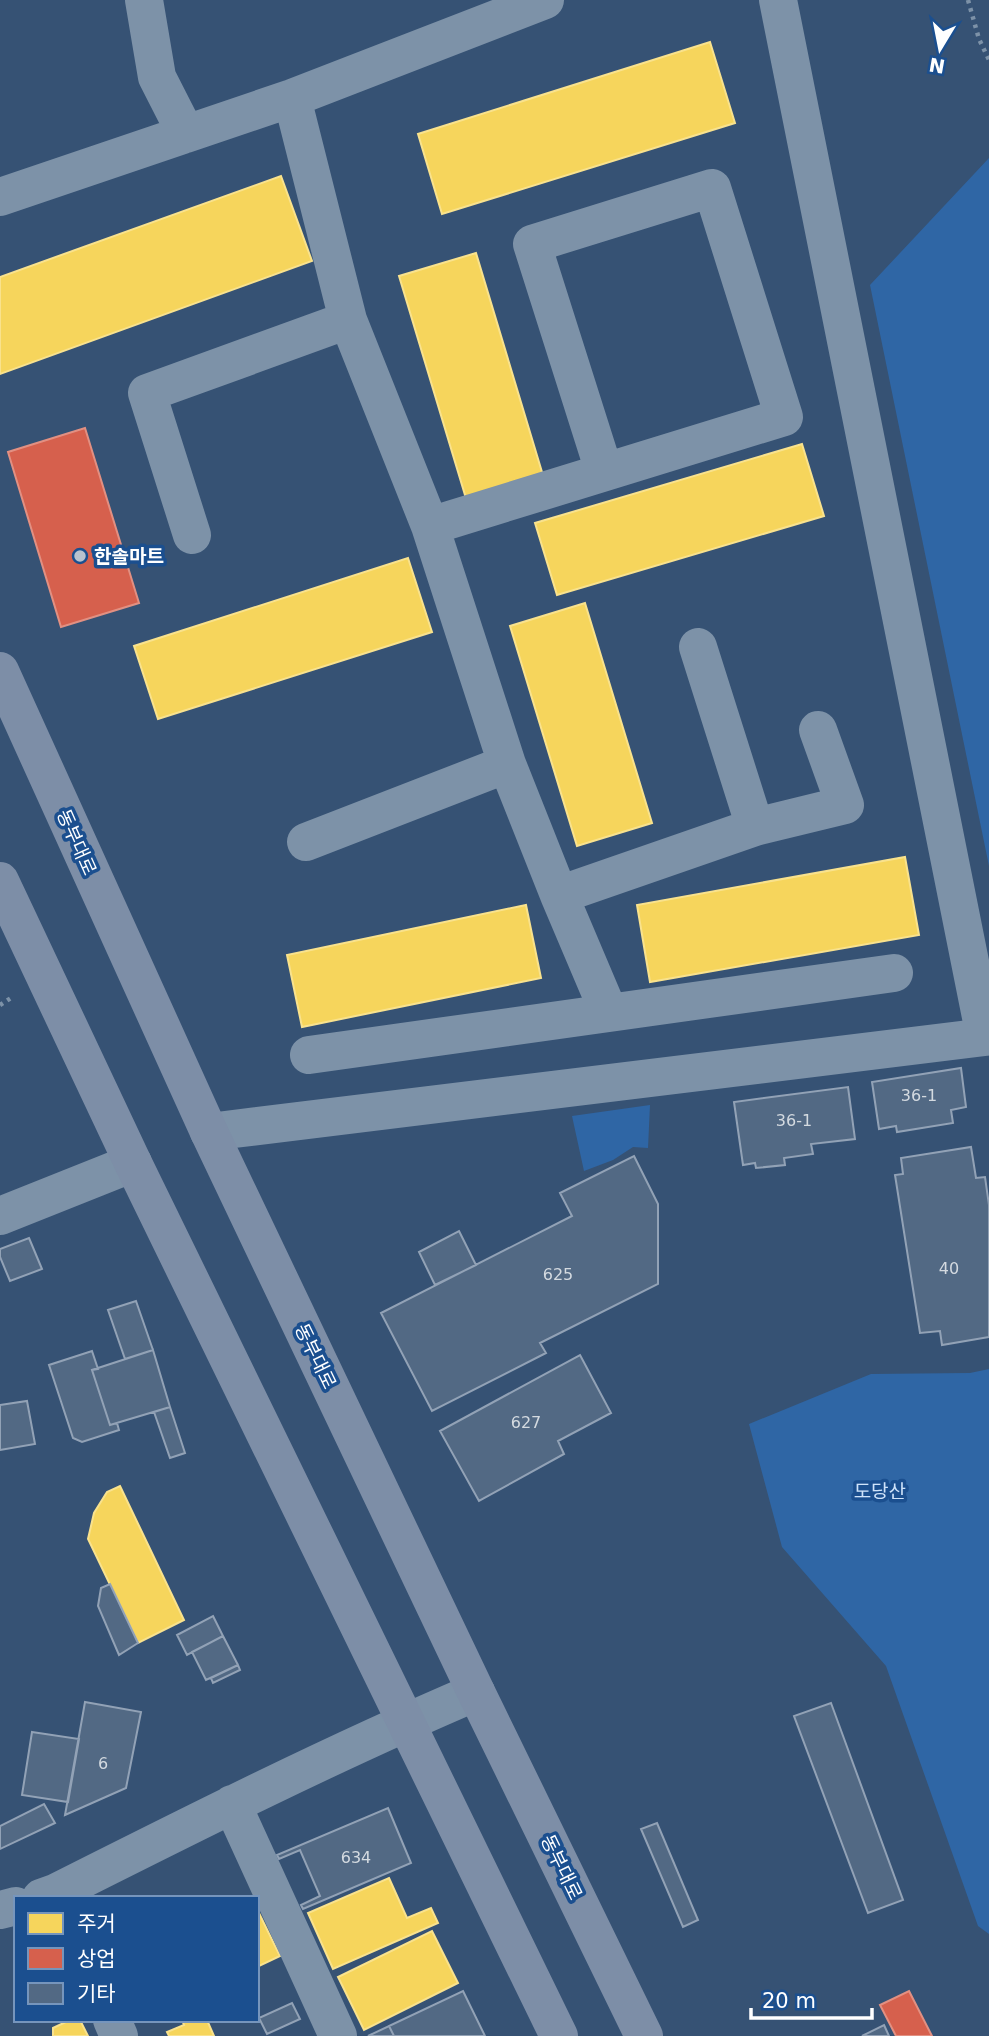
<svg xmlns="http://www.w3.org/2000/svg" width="989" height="2036" font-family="'DejaVu Sans','Noto Sans KR',sans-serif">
<rect width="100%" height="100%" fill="#365274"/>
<!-- green -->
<path fill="#2f66a5" d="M989 158V866L870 285Z
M650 1105 648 1148 633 1147 613 1160 584 1171 572 1116Z
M989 1369V1934L978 1926 886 1666 782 1547 749 1424 871 1374 970 1373Z"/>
<!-- homes -->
<path fill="#f6d55c" stroke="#f9e28d" stroke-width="2" d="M710 42 735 123 442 214 418 134Z
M281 176 312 261 0 374V277Z
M476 253 545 482 468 505 399 276Z
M802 444 824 516 557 595 535 523Z
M408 558 432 632 158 719 134 646Z
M585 603 652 823 577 846 510 626Z
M905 857 919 935 650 982 637 905Z
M526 905 541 978 302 1027 287 955Z
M120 1486 184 1620 138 1643 88 1539 94 1513 107 1492Z
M389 1878 407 1918 431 1908 438 1923 333 1969 308 1913Z
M257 1909 280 1956 257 1967Z
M432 1931 458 1983 364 2030 338 1977Z
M70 2020H80L88 2036H53V2028Z
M182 2020H207L214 2036H169L167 2032 184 2025Z"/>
<!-- shops -->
<path fill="#d6604d" stroke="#e29082" stroke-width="2" d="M85 428 139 603 61 627 8 452Z
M909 1991 932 2036H896L880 2005Z"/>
<!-- building -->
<path fill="#526984" stroke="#92a2b6" stroke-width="2" d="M961 1068 966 1107 951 1110 953 1123 897 1132 896 1126 879 1129 872 1082Z
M848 1087 855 1139 811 1144 813 1154 784 1158 785 1165 756 1168 755 1163 743 1165 734 1102Z
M971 1147 976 1178 985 1177 989 1205V1337L942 1345 940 1331 920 1333 895 1175 903 1174 901 1158Z
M634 1156 658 1204V1284L540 1343 546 1353 432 1411 381 1313 572 1216 560 1193Z
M459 1231 476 1265 435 1285 419 1252Z
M29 1238 42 1269 10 1281 0 1257V1249Z
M136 1301 153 1350 125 1359 108 1310Z
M153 1350 170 1407 110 1425 92 1370Z
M92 1351 98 1369 92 1370 110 1425 117 1423 119 1430 82 1442 73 1438 49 1365Z
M580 1355 611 1413 558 1441 564 1454 479 1501 440 1431Z
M27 1401 35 1444 0 1450V1405Z
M170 1407 185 1453 170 1458 154 1412Z
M110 1584 138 1643 119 1655 98 1606 101 1588Z
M213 1616 223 1636 187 1655 177 1635Z
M223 1636 238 1665 206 1680 192 1652Z
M238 1665 240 1670 213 1683 211 1678Z
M85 1702 141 1712 126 1788 65 1815Z
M831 1703 903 1900 868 1913 794 1716Z
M32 1732 79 1739 68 1802 22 1795Z
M44 1804 55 1823 0 1849V1826Z
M388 1808 411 1863 303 1909 301 1905 320 1896 300 1850 279 1859 277 1855Z
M657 1823 698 1920 683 1927 641 1829Z
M463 1991 485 2036H394L389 2026Z
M292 2003 300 2019 267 2034 259 2018Z
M884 2025 889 2036H862Z
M389 2026 394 2036H368Z"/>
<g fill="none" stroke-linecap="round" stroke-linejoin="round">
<!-- path -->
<path stroke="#7d92a8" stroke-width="4.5" stroke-dasharray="3.5 5" stroke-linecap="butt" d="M968 0 979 39 989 60
M0 1005 11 998"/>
<!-- minor -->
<path stroke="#7d92a8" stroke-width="38" d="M144 0 157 77 186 134
M292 98 348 320 430 526 507 764 559 895 609 1013
M0 197 292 98 545 0
M430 526 784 417 712 188 532 244 604 471
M192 535 147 393 348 320
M698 647 755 827
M306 842 507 764
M559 895 755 827 845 805 818 730
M309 1055 894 973
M209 1132 985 1037 778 0
M0 1216 133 1163
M232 1804 338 2036
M41 1898 55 1893C194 1823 333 1753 476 1692
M0 1910 16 1906
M112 2020 119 2036"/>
<!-- major -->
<path stroke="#7d8ea7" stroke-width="38" d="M0 671 209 1132 476 1692 644 2036
M0 881 133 1163 559 2036"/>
</g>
<!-- markers -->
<circle fill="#b9c2ce" stroke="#1b4f8f" stroke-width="2.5" cx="80" cy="556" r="7"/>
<g text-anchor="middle" stroke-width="7" stroke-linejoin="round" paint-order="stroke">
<!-- number labels -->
<g font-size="16" fill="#d4dae0">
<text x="919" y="1101">36-1</text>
<text x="794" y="1126">36-1</text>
<text x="949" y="1274">40</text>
<text x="558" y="1280">625</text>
<text x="526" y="1428">627</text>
<text x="103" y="1769">6</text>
<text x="356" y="1863">634</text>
</g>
<!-- poi labels -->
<g font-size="19" font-weight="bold" fill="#fff" stroke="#1b4f8f" text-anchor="start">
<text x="94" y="563">한솔마트</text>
</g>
<!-- street labels -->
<g font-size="19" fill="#fff" stroke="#1b4f8f">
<text transform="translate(77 842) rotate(66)" y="7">동부대로</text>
<text transform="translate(316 1356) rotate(64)" y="7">동부대로</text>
<text transform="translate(562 1867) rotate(64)" y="7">동부대로</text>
</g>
<!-- park labels -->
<g font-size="19" fill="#cfe3fa" stroke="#1b4f8f">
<text x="880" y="1498">도당산</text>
</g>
</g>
<!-- legend -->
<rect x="14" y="1896" width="245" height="126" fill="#1b4f8f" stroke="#7695bc" stroke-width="2"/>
<rect x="28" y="1913" width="35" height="21" fill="#f6d55c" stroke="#7695bc" stroke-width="2"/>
<text x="77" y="1931" font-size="21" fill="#ffffff">주거</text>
<rect x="28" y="1948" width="35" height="21" fill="#d6604d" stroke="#7695bc" stroke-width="2"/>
<text x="77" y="1966" font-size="21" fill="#ffffff">상업</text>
<rect x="28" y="1983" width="35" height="21" fill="#526984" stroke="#7695bc" stroke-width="2"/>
<text x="77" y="2001" font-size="21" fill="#ffffff">기타</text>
<!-- north arrow -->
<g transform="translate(940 49) rotate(190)" stroke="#1b4f8f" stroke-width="5" paint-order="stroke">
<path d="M0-5L12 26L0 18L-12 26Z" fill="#ffffff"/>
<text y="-10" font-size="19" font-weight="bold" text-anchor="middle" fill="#ffffff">N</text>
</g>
<!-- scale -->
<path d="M751 2008v10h121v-10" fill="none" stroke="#ffffff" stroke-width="3.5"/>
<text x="762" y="2008" font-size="21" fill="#ffffff" stroke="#1b4f8f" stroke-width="5" paint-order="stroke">20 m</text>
</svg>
